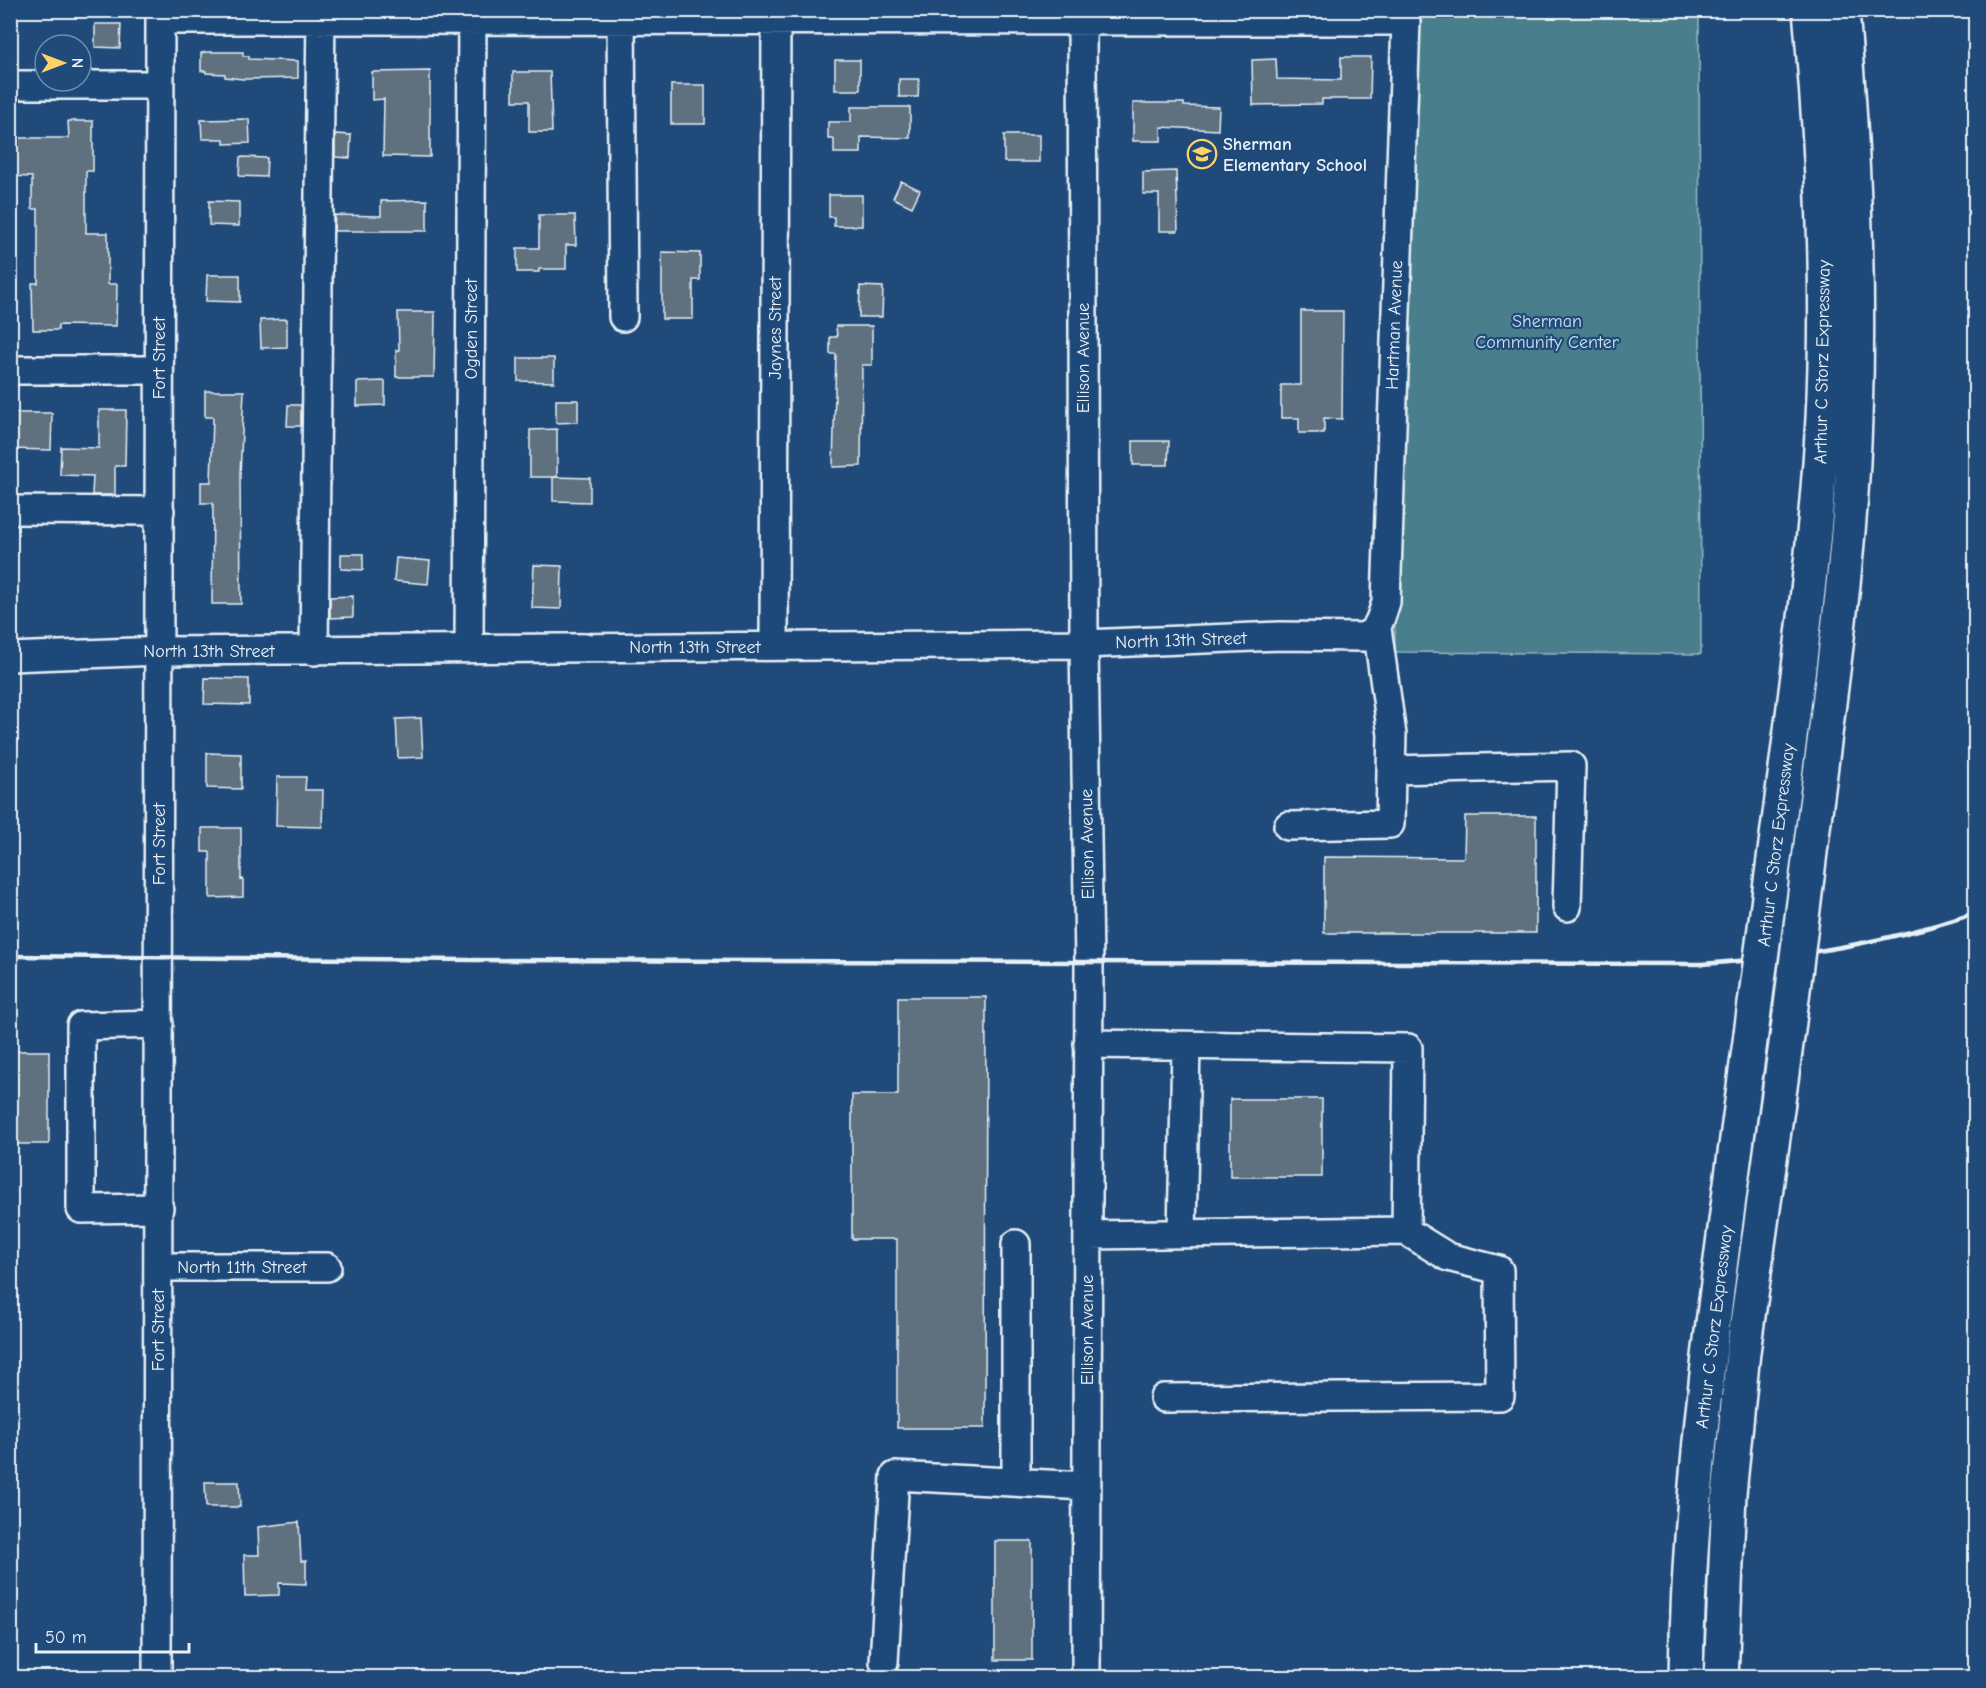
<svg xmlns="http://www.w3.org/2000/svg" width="1986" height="1688" font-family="'Comic Neue',sans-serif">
<rect width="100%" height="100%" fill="#1f4a7a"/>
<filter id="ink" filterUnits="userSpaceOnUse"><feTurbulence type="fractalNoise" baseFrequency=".0167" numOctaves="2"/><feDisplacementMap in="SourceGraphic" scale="12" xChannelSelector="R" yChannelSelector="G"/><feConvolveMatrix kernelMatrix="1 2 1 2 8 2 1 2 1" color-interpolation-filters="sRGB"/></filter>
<g filter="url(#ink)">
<!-- green -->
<path fill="#497e8d" stroke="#98b8c2" stroke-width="1.5" d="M1393 11H1699L1701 654 1395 652Z"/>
<!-- building -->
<path fill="#5f6f7f" stroke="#e8f1f8" stroke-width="1.5" d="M95 24H121L120 48 95 47Z
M206 52H243V56H249V59L298 61V78L243 79 225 77V74L206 73V71H201V53Z
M1341 57H1371L1370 99H1322V104L1253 105 1252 60 1276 59 1277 79 1341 80Z
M835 60H860V90H835Z
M430 71V157L383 156 384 99 372 100V72Z
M513 72H550L552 132H529V101H513Z
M899 79H919L918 97H899Z
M671 85H705V124H671Z
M1133 103H1184V106L1219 107 1218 130 1161 127V141H1133Z
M851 107H910V138L861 137V153H834V139H828V122H851Z
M249 119 250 143 224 144V139H202L201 120Z
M68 121H93V171H86V233H108V284H117L116 326 58 325V330H33L32 283H38V209H32V177L10 176V138H69Z
M335 134 351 135 350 158 335 157Z
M1004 135H1039V162H1004Z
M240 157 267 158 266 177 239 176Z
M1176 171 1178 231H1159V194H1143V172Z
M901 181 920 190 912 207 893 198Z
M829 195H862V226H834V217H829Z
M427 200V231H334L335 215 381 216V201Z
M209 201 239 202V226L209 225Z
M539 215H575L576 245H566V269H539V272H517V248H539Z
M662 252 700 253V280H693V319H662Z
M207 275H240V302L206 301Z
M860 286 883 287 882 317H859Z
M1301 311H1343L1342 419 1324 418V433H1299V418H1281V385H1301Z
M398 312H435L434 377H396V350H399Z
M287 319V347L261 348 260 320Z
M836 326H872V365H862L861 466 833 467 836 354H830V337H837Z
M518 358H554V382L518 381Z
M385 381V405L357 406V382Z
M205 391H244L240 475 241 604H212L213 503H201V482H211L213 417H205Z
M556 400H578V422L556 423Z
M288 405H301V426H287Z
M99 410H126L125 466H115V495H92L93 476 60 475 61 447 99 448Z
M10 413H52L51 450 10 449Z
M557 429V477H530V430Z
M1133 441H1169L1168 465H1133Z
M553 477 590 478V502L553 501Z
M341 554H363V570L341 569Z
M396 558 430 561 428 584 394 581Z
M534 565 562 566 561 609 532 608Z
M353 596V617L330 618V597Z
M205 678 249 679V705L204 704Z
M421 718 423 757 398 758 396 719Z
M207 753 241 754V789L207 788Z
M277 777H306L305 790H323L322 827 276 826Z
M1465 816H1536V933H1324V857L1464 858Z
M202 828H241V880L243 879V897L210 898V852H202Z
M898 997H986L985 1428H897V1239H852V1095H898Z
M10 1051H49V1144H10Z
M1230 1099H1322V1177H1230Z
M205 1482H239L240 1507H206Z
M299 1522 301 1561H306V1584L279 1583V1595L245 1596 244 1555H259L258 1527Z
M995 1541H1032V1660H995Z"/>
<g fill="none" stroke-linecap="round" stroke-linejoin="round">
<!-- minor casing -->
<g stroke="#e8f1f8" stroke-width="32">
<path id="minor" d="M621 10 623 317
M1082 10 1084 644 1089 963 1086 1678
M160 20 1406 21
M10 85H159
M10 370H159
M10 510 160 511
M1377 628 1392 735 1391 770 1571 766 1567 907
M774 646 776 10
M469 647 472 10
M314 651 321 10
M10 657 159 651 1084 644 1280 636 1363 637C1379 631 1381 617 1386 602L1406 21
M1288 826 1390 824 1391 770
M159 1024 81 1026V1209L159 1208
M1182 1233 1186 1046
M1088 1235 1406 1231 1408 1048 1088 1044
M1016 1244V1482
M158 1267H327
M1164 1398 1500 1396 1499 1270 1448 1257 1406 1231
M884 1662 895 1476 1086 1486
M157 1678 160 10"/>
</g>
<!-- highway casing -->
<g stroke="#e8f1f8" stroke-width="38">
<path id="highway" d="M1807 877C1825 725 1850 571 1855 418 1860 281 1853 146 1842 10
M1771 882C1791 728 1814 573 1823 418 1830 282 1822 146 1810 10
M1686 1678C1689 1462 1723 1248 1751 1034
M1721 1678 1729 1494 1743 1352 1788 1030"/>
</g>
<!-- minor -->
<use href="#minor" stroke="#1f4a7a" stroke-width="27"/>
<!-- highway -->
<use href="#highway" stroke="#1f4a7a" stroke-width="33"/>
<!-- rail -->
<path stroke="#e8f1f8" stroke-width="4.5" d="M10 956 470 960 1701 964C1796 958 1885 943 1976 913"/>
<!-- highway-bridge casing -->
<g stroke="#e8f1f8" stroke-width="38" stroke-linecap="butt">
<path id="highway-bridge" d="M1788 1030 1807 877
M1751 1034 1771 882"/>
</g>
<!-- highway-bridge -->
<use href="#highway-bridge" stroke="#1f4a7a" stroke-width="33"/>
</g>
</g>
<!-- icons -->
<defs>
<g id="school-ring" transform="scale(1.5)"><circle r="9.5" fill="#1f4a7a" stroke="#ffd166" stroke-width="1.5"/><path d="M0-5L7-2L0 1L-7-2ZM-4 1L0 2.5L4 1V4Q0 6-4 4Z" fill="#ffd166"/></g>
</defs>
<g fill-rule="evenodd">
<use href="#school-ring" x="1202" y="154"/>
</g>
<g text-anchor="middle" stroke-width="4.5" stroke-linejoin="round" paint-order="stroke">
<!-- poi labels -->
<g font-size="18" font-weight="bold" fill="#e8f1f8" stroke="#1f4a7a" text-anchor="start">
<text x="1223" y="150">Sherman<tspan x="1223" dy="21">Elementary School</tspan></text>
</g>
<!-- park labels -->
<g font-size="18" fill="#d0e0e8" stroke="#1f4a7a">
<text x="1547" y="327">Sherman<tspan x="1547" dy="21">Community Center</tspan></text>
</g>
<!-- street labels -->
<g font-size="18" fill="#e8f1f8" stroke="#1f4a7a">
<text transform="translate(1394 325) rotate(-88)" y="6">Hartman Avenue</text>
<text transform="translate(775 328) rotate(-90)" y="6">Jaynes Street</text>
<text transform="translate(471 329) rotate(-90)" y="6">Ogden Street</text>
<text transform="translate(159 358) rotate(-90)" y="6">Fort Street</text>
<text transform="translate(1083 358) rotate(-90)" y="6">Ellison Avenue</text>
<text transform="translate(1822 362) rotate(-89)" y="6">Arthur C Storz Expressway</text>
<text transform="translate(1181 640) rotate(-2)" y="6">North 13th Street</text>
<text x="695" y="653">North 13th Street</text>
<text x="209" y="657">North 13th Street</text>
<text transform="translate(159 844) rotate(-90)" y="6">Fort Street</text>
<text transform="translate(1087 844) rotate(-91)" y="6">Ellison Avenue</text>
<text transform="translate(1776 845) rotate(-83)" y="6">Arthur C Storz Expressway</text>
<text x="242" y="1273">North 11th Street</text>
<text transform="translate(1714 1327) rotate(-83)" y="6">Arthur C Storz Expressway</text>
<text transform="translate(158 1330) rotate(-90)" y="6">Fort Street</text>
<text transform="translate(1087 1330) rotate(-90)" y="6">Ellison Avenue</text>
</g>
</g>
<!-- margin -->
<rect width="1986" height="1688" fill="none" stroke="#1f4a7a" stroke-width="36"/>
<rect x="18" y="18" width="1950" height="1652" fill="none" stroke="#e8f1f8" stroke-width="2" filter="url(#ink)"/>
<!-- north arrow -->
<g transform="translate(63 63) rotate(90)"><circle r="28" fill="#1f4a7a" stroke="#6f8dac" stroke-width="1.5"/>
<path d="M0-4.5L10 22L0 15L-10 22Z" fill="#ffd166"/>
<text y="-9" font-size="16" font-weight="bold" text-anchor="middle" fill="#e8f1f8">N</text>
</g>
<!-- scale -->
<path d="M36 1643v9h153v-9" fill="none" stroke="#e8f1f8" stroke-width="3"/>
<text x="45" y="1643" font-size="18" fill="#e8f1f8" stroke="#1f4a7a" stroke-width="4.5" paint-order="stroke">50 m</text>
</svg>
